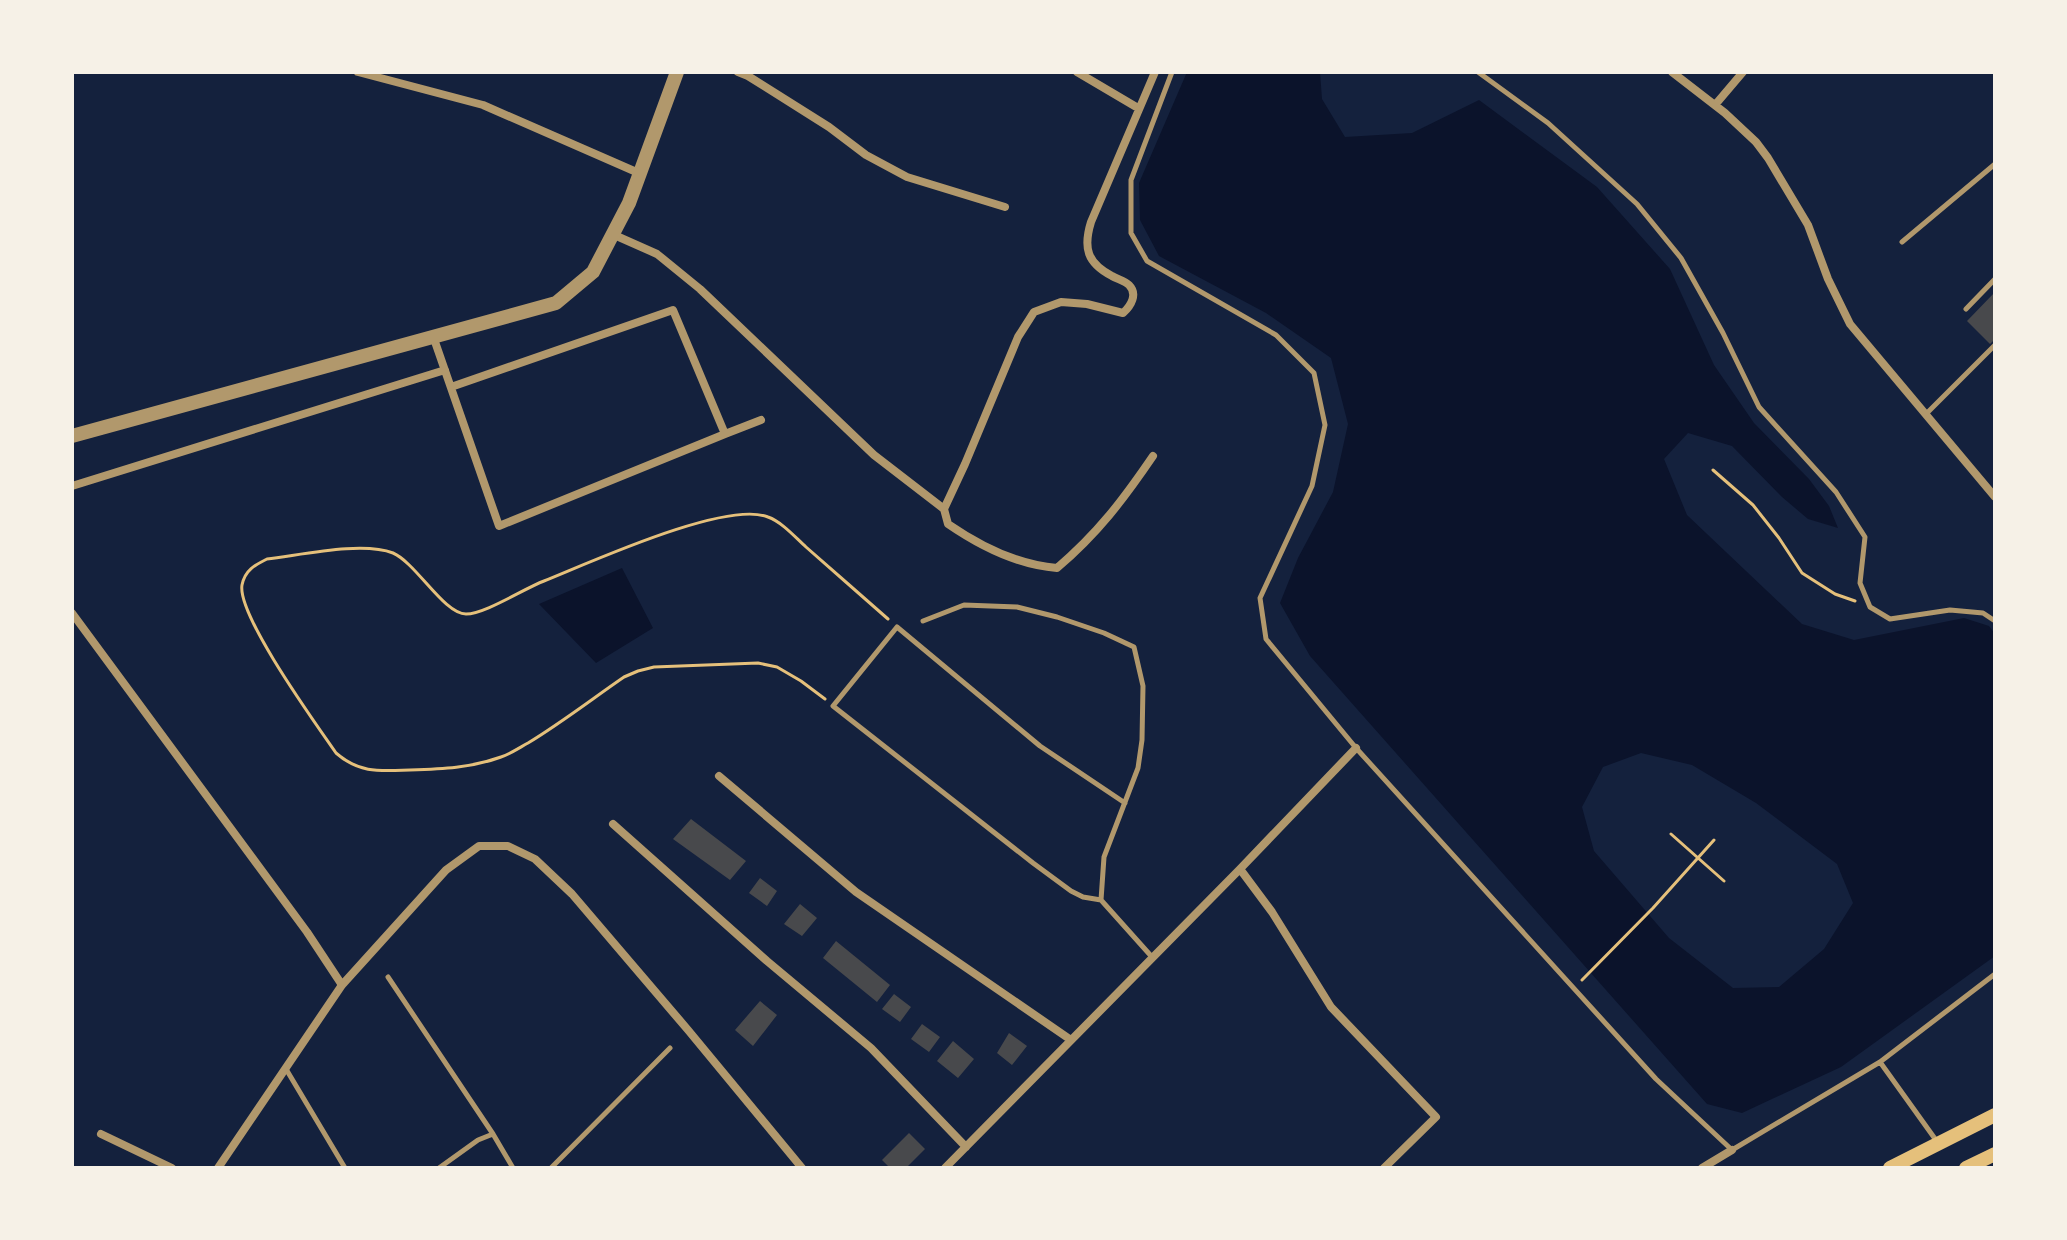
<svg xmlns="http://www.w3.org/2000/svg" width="2067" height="1240" font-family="Overpass,sans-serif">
<rect width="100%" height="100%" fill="#14213d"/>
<!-- water -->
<path fill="#0b132b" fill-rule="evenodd" d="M1187 72H1320L1322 99 1345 137 1412 133 1479 100 1597 187 1670 269 1714 365 1754 423 1809 479 1829 506 1838 528 1808 519 1782 497 1732 446 1688 433 1664 459 1687 515 1802 624 1854 640 1964 618 1989 626 1995 634V956L1841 1067 1742 1113 1707 1104 1310 656 1280 603 1298 558 1333 492 1348 424 1331 358 1266 313 1159 256 1140 220 1139 183ZM1641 753 1692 765 1756 803 1837 864 1853 903 1824 949 1779 987 1733 988 1669 938 1594 851 1582 807 1603 767Z
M622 568 653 628 596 663 539 604Z"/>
<!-- building -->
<path fill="#48494c" d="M1995 292V339L1990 344 1967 321Z
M691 819 746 861 730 880 673 839Z
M760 878 777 891 767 906 749 893Z
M800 904 817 918 802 936 784 924Z
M836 941 890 985 877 1002 823 958Z
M894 994 911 1007 900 1022 882 1009Z
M760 1001 777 1015 753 1046 735 1030Z
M922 1024 940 1037 929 1052 911 1039Z
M1009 1033 1027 1046 1012 1065 997 1053Z
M953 1041 974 1059 958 1078 937 1061Z
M909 1133 925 1149 906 1168H890L882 1160Z"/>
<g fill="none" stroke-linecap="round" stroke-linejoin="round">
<!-- path -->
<path stroke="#e5c07b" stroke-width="3" d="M1713 470 1753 505 1779 538 1802 573 1835 594 1855 601
M825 699 801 681 777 667 758 663 654 667 638 671 624 677C592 699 561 723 528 743 519 748 510 754 501 757 471 768 442 769 410 770 381 771 360 774 336 753 316 724 237 615 242 585 245 570 255 565 267 559 301 555 362 541 393 553 416 563 444 614 466 614 485 614 523 589 544 581 589 563 726 500 768 517 782 522 795 537 806 547 833 571 861 595 888 619
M1671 834 1724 881
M1582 980 1653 908 1714 840"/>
<!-- service -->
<path stroke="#b1986c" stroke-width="5" d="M1172 72 1131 180V233L1147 261 1276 335 1314 373 1325 425 1312 486 1260 598 1266 639 1356 748 1656 1079 1732 1150 1880 1062 1938 1143
M1478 72 1548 123 1637 204 1681 258 1723 333 1759 407 1836 492 1865 537 1860 583 1870 607 1890 619 1950 610 1983 613 1995 621
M1902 242 1995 164
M1966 309 1995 279
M1926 414 1995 345
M923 621 964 605 1017 607 1057 617 1104 633 1134 647 1143 686 1142 740 1138 768 1104 857 1101 900 1152 957
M1101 900 1083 897 1071 891 1033 863 833 706 897 627 1040 746 1125 803
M388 977 493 1134
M1880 1062 1995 974
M286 1069 345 1168
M439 1168 478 1140 493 1134 513 1168
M551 1168 670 1048"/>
<!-- minor -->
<path stroke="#b1986c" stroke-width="8" d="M358 72 483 105 641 174
M738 72 748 76 829 127 866 155 907 177 1005 207
M1077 72 1138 108
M1672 72 1725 113 1756 142 1768 158 1808 225 1828 279 1850 324 1995 497
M1715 105 1743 72
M612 234 657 254 700 289 874 455 944 509
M433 336 499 526 725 434 673 310 451 387
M725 434 761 420
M1153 456C1123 500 1098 533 1057 568 1018 565 980 546 948 524L944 509 965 464 1018 337 1034 312 1061 302 1087 304 1123 313C1131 306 1138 294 1129 285 1125 281 1117 279 1112 276 1087 263 1083 248 1091 222L1155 72
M72 486 445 370
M72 613 307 932 342 985
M719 776 856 892 1071 1040
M613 824 767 961 871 1048 966 1147
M1240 869 1272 912 1331 1007 1436 1117 1384 1168
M101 1134 172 1168
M218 1168 342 985 446 870 479 846H508L535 859 572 894 688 1030 802 1168
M945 1168 1240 869 1356 748
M1702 1168 1732 1150"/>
<!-- tertiary -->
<path stroke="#b1986c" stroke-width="14" d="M72 436 556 303 593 272 629 203 677 72"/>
<!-- secondary -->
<path stroke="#e5c07b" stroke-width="14" d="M1890 1168 1995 1115
M1966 1168 1995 1154"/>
</g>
<!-- border -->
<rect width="2067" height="1240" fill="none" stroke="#f6f1e7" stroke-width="148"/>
</svg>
